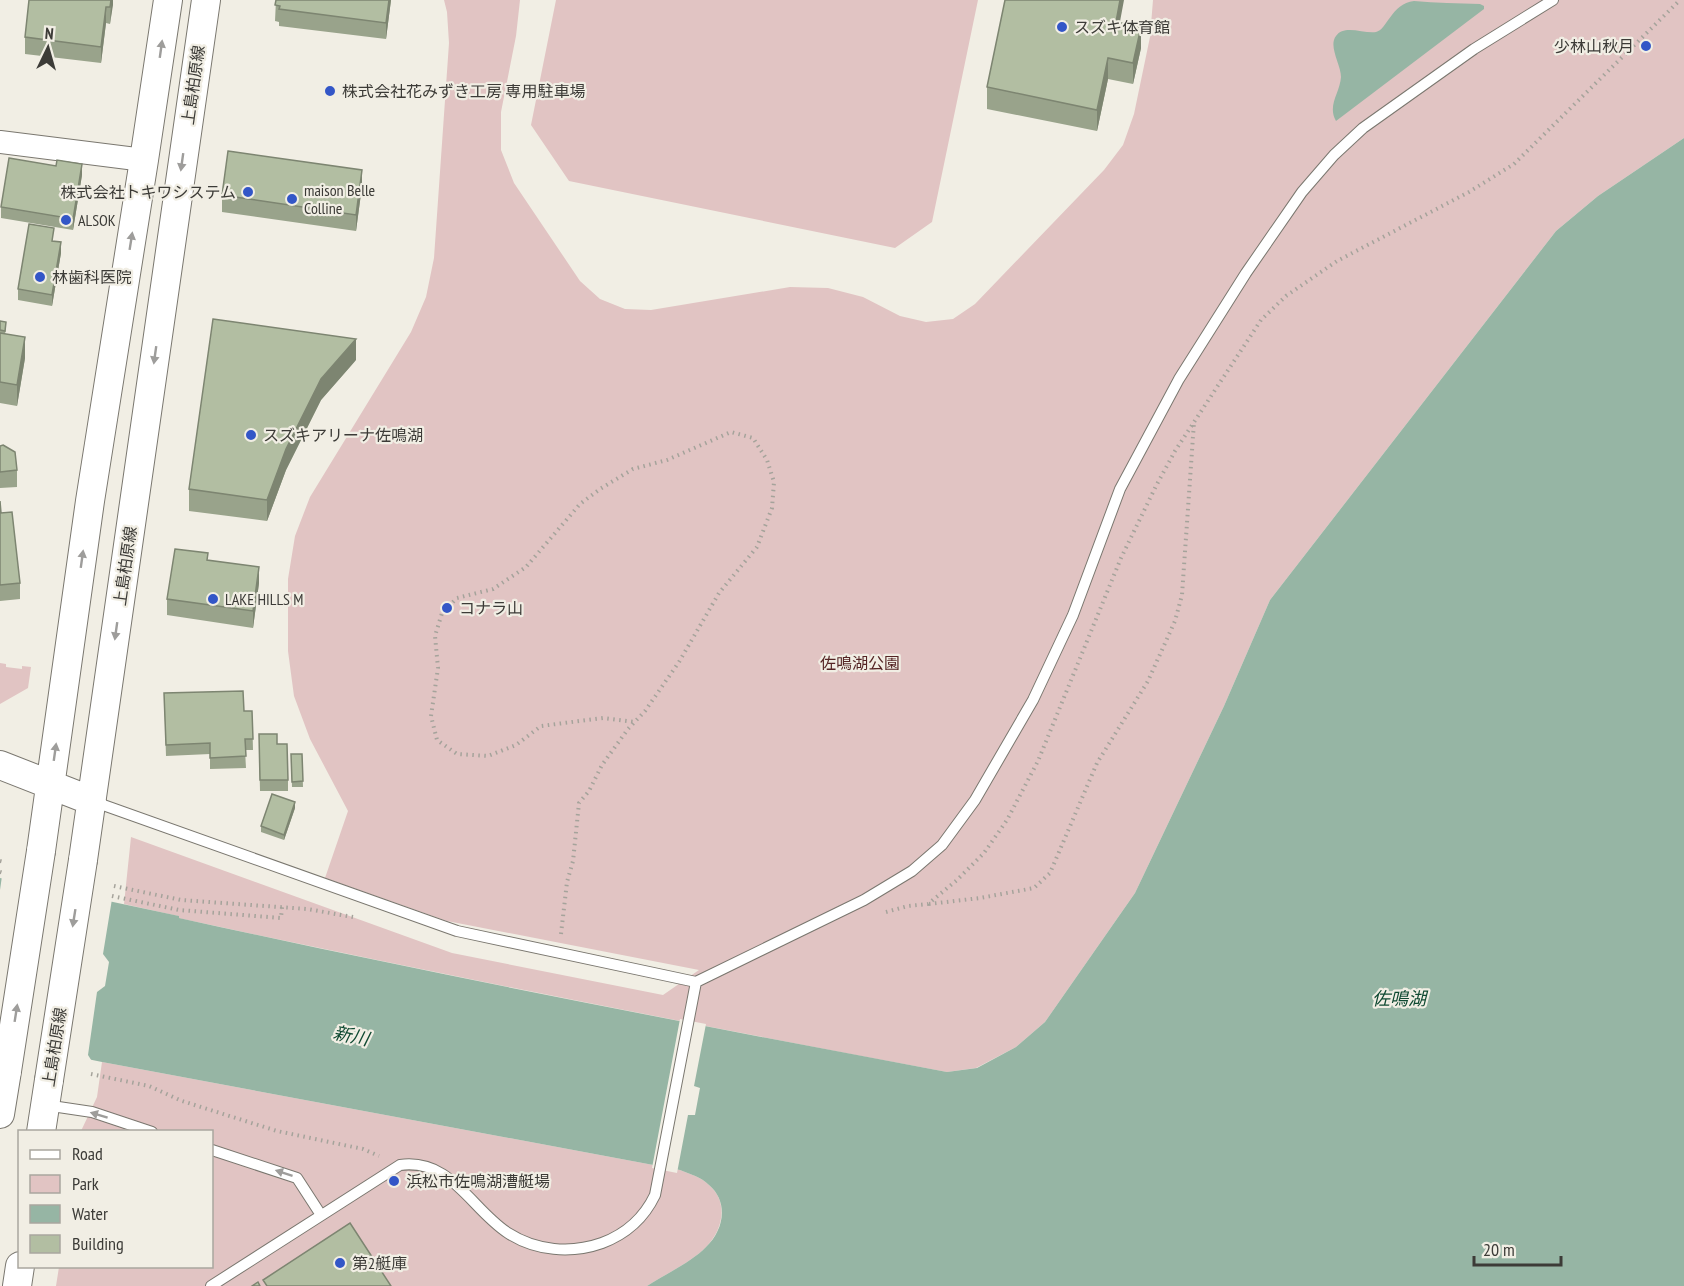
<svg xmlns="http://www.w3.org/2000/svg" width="1684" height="1286" font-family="'PT Sans Narrow','Noto Sans JP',sans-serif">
<rect width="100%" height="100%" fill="#f1eee4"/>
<!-- green -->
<path fill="#e1c4c3" d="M444 0H520L516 36 501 112V150L514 183 580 281 600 299 625 309 651 310 790 287 828 288 863 297 900 316 926 322 953 319 975 304 1104 170 1123 145 1134 114 1150 37 1153 0H1684V138L1598 196 1556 231 1270 600 1224 706 1135 893 1045 1022 1016 1047 976 1068 947 1072C690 1024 434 973 178 918V916L124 904 131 837 452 953 663 995 699 970 447 921 325 878 348 811 310 739 294 696 288 651V579L295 536 310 497 411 332 426 297 434 258 449 43 447 12Z
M556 0H978L932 222 895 248 569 181 531 125Z
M0 663 6 664V667L22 669V666L31 667 28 688 0 704Z
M102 1062 680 1170C690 1174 701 1177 709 1185 729 1202 723 1230 706 1247 693 1261 664 1275 647 1286H56L59 1267 212 1266V1132L81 1131 97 1097Z"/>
<!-- water -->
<path fill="#96b5a4" d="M1414 1C1436 3 1458 3 1480 4L1484 6V9L1336 121C1327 105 1340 93 1341 77 1341 65 1328 46 1336 36 1344 24 1364 34 1376 32 1387 30 1391 4 1414 1Z
M1684 138V1286H647C664 1275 693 1261 706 1247 724 1230 729 1202 709 1185 701 1177 690 1174 680 1170L102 1062 0 1041V878L179 916V918C434 974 690 1024 947 1072L977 1068 1016 1047 1045 1022 1135 893 1224 706 1270 600 1556 231 1598 196Z"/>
<!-- pier -->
<path fill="#f1eee4" d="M2 876 112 899 103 954 109 962 105 986 97 992 88 1055 93 1063 0 1044V890Z
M680 1019 706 1024 694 1086 700 1088 695 1115H688L677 1173 652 1168Z"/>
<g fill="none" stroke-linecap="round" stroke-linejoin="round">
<!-- service casing -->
<g stroke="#7a776f" stroke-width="12">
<path id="service" d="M92 801 457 931 696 982
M45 1105 92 1112 152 1132
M212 1150 297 1178 321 1215
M211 1286 400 1165C451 1158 471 1209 508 1233 536 1251 571 1254 602 1243 626 1234 644 1218 655 1195L696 982 864 900 912 871 942 845 975 800 1033 700 1073 615 1120 489 1179 379 1246 273 1302 192 1334 155 1363 128 1474 49 1553 0"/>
</g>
<!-- minor casing -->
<g stroke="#7a776f" stroke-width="24">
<path id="minor" d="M0 142 144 160"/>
</g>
<!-- tertiary casing -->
<g stroke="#7a776f" stroke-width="30">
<path id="tertiary" d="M0 765 92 801
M41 851 90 501 144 160 168 0
M83 860 206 0
M0 1114 7 1071
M41 1132 49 1080
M17 1286 20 1266"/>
</g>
<!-- path -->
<path stroke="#a5a39b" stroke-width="4" stroke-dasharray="1.5 4.5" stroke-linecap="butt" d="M0 861 4 862
M0 872 3 873
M114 886 181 900 307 909 353 917
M112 896 179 910 281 918 282 907
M929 904 980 898 1034 888 1050 873 1097 763 1148 681 1175 621 1182 595 1194 422
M886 912 908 906 928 904 957 880 984 853 1007 820 1038 761 1121 558 1156 486 1175 451 1261 320 1286 296 1337 261 1469 192 1514 164 1680 0
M561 934 567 882 573 861 579 803 589 791 602 765 628 729 645 711 679 662 719 593 757 547 772 508 774 482 767 460 753 438 731 432 667 460 633 469 600 489 580 504 526 567 493 589 457 598 442 613 435 636 438 668 431 716 437 740 457 754 488 756 516 745 541 726 603 718 635 722
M91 1074 149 1086 182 1101 277 1131 363 1149 379 1156"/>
<!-- service -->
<use href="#service" stroke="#fff" stroke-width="10"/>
<!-- minor -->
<use href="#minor" stroke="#fff" stroke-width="22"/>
<!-- tertiary -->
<use href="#tertiary" stroke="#fff" stroke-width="28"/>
<!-- tertiary-bridge casing -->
<g stroke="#7a776f" stroke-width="30" stroke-linecap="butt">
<path id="tertiary-bridge" d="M7 1071 41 851
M49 1080 83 860"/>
</g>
<!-- tertiary-bridge -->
<use href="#tertiary-bridge" stroke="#fff" stroke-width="28"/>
</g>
<!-- wall -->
<path fill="#99a38b" d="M113 0 110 24 106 23 101 63 25 54V37Z
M276 0H391L386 39 279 26V22L275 21Z
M1120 22 1141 48 1133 84 1108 79 1097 131 987 109V87Z
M82 175 73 230 1 218V207Z
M362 186 356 231 222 212V195Z
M53 241 61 253 52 306 18 300V289Z
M0 321 6 328 5 334 25 358 17 406 0 403Z
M356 360 321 400 286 470 267 521 189 511V489Z
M0 446 17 470V487L0 488Z
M0 501 1 513 20 583V599L0 601Z
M208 560 259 583 253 628 167 615V599Z
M164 693 244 711H252L253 750H245L246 768 210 769V754L166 756Z
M277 744 288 780V791H260L259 746Z
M291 754H302L303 787H292Z
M295 808 284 840 261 832V826Z"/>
<!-- shaded-wall -->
<path fill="#7d8571" d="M111 0H113V5L110 24Z
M389 0H391L386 39V23Z
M1120 0H1124L1116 43V22Z
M106 7V23L101 63V47Z
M1141 27V48L1133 84V63Z
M1108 58V79L1097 131V110Z
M82 164V175L73 230V219Z
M362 170V186L356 231V215Z
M61 242V253L52 306V295Z
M25 337V358L17 406V385Z
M356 339V360L321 400 286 470 267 521V500L286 449 321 379Z
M259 567V583L253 628V611Z
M295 802V808L284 840V835Z"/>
<!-- building -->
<path fill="#b2bea2" stroke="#7d8571" stroke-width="1.5" d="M29 0H111L110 7H106L101 47 25 37Z
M276 0H389L386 23 279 9 280 6 275 5Z
M1005 0H1120L1116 22 1141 27 1133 63 1108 58 1097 110 987 87Z
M228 151 362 170 356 215 222 195Z
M9 158 56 166 57 160 82 164 73 219 1 207Z
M29 224 54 228 52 241 61 242 52 295 18 289Z
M213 319 356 339 321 379 286 449 267 500 189 489Z
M0 321 6 322 5 331 0 330Z
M0 333 25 337 17 385 0 382Z
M3 445 15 452 17 470 0 472V446Z
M0 501 1 513 12 512 20 583 0 585Z
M175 549 208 553 207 560 259 567 253 611 167 599Z
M243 691 244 711H252L253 739H245L246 756 210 758V743L166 745 164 693Z
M259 734H277V744H287L288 780H260Z
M291 754H302L303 781 292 782Z
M272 794 295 802 284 835 261 826Z
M350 1223 391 1286H267L263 1280Z
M258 1282 260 1286H252Z"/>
<!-- one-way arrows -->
<defs><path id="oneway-solid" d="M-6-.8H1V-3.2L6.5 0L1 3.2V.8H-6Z" transform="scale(1.5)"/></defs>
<g fill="#9e9d9b">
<use href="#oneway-solid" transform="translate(161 49) rotate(-82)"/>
<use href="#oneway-solid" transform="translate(182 162) rotate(98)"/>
<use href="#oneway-solid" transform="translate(131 241) rotate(-81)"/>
<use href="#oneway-solid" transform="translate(155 355) rotate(98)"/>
<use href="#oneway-solid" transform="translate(82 559) rotate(-82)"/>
<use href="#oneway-solid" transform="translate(116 631) rotate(98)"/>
<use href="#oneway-solid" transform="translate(55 752) rotate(-82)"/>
<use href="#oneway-solid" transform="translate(74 918) rotate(99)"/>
<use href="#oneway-solid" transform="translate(16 1013) rotate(-81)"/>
<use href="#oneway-solid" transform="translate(99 1115) rotate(-163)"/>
<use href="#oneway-solid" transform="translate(284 1173) rotate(-162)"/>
</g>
<!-- markers -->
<g fill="#3356c7" stroke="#f1eee4" stroke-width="2">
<circle cx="1062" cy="27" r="6"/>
<circle cx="1646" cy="46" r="6"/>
<circle cx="330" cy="91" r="6"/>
<circle cx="248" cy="192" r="6"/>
<circle cx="292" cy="199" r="6"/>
<circle cx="66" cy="220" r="6"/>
<circle cx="40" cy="277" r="6"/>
<circle cx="251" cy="435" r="6"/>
<circle cx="213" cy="599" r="6"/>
<circle cx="447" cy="608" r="6"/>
<circle cx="394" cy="1181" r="6"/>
<circle cx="340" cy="1263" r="6"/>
</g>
<g text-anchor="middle" stroke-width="4.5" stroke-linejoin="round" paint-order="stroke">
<!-- poi labels -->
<g font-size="16" fill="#3c3b37" stroke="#f1eee4" text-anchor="start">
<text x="1074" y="33">スズキ体育館</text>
<text x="1634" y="52" text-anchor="end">少林山秋月</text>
<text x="342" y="97">株式会社花みずき工房 専用駐車場</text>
<text x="304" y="196">maison Belle<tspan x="304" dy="18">Colline</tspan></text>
<text x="236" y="198" text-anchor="end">株式会社トキワシステム</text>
<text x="78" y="226">ALSOK</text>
<text x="52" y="283">林歯科医院</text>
<text x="263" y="441">スズキアリーナ佐鳴湖</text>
<text x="225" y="605">LAKE HILLS M</text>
<text x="459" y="614">コナラ山</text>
<text x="406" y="1187">浜松市佐鳴湖漕艇場</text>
<text x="352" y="1269">第2艇庫</text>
</g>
<!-- street labels -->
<g font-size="16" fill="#3c3b37" stroke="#f1eee4">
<text transform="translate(193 85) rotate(-82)" y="6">上島柏原線</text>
<text transform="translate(125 566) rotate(-82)" y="6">上島柏原線</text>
<text transform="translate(54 1047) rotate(-81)" y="6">上島柏原線</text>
</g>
<!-- park labels -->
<g font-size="16" fill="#542424" stroke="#f1eee4">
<text x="860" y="669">佐鳴湖公園</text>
</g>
<!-- water labels -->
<g font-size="18" font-style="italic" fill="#0e4931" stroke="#f1eee4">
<text x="1399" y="1005">佐鳴湖</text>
<text transform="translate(351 1036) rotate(12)" y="6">新川</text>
</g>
</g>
<!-- legend -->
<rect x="18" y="1130" width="195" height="138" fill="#f1eee4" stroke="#a9a69f" stroke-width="1.5"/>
<rect x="30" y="1150" width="30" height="9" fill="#ffffff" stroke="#a9a69f" stroke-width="1.5"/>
<text x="72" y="1160" font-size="18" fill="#3c3b37">Road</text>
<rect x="30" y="1175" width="30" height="18" fill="#e1c4c3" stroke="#a9a69f" stroke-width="1.5"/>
<text x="72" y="1190" font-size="18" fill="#3c3b37">Park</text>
<rect x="30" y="1205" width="30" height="18" fill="#96b5a4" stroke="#a9a69f" stroke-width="1.5"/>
<text x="72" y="1220" font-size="18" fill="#3c3b37">Water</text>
<rect x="30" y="1235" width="30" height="18" fill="#b2bea2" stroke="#a9a69f" stroke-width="1.5"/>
<text x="72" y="1250" font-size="18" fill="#3c3b37">Building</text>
<!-- north arrow -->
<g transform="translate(48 48) rotate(5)" stroke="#f1eee4" stroke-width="4.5" paint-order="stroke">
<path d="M0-4.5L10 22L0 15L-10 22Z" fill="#3c3b37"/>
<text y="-9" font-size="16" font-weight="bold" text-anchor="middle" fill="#3c3b37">N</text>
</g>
<!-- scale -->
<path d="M1474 1256v9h87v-9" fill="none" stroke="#3c3b37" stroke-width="3"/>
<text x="1483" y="1256" font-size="18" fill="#3c3b37" stroke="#f1eee4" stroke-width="4.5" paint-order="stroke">20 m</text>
</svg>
